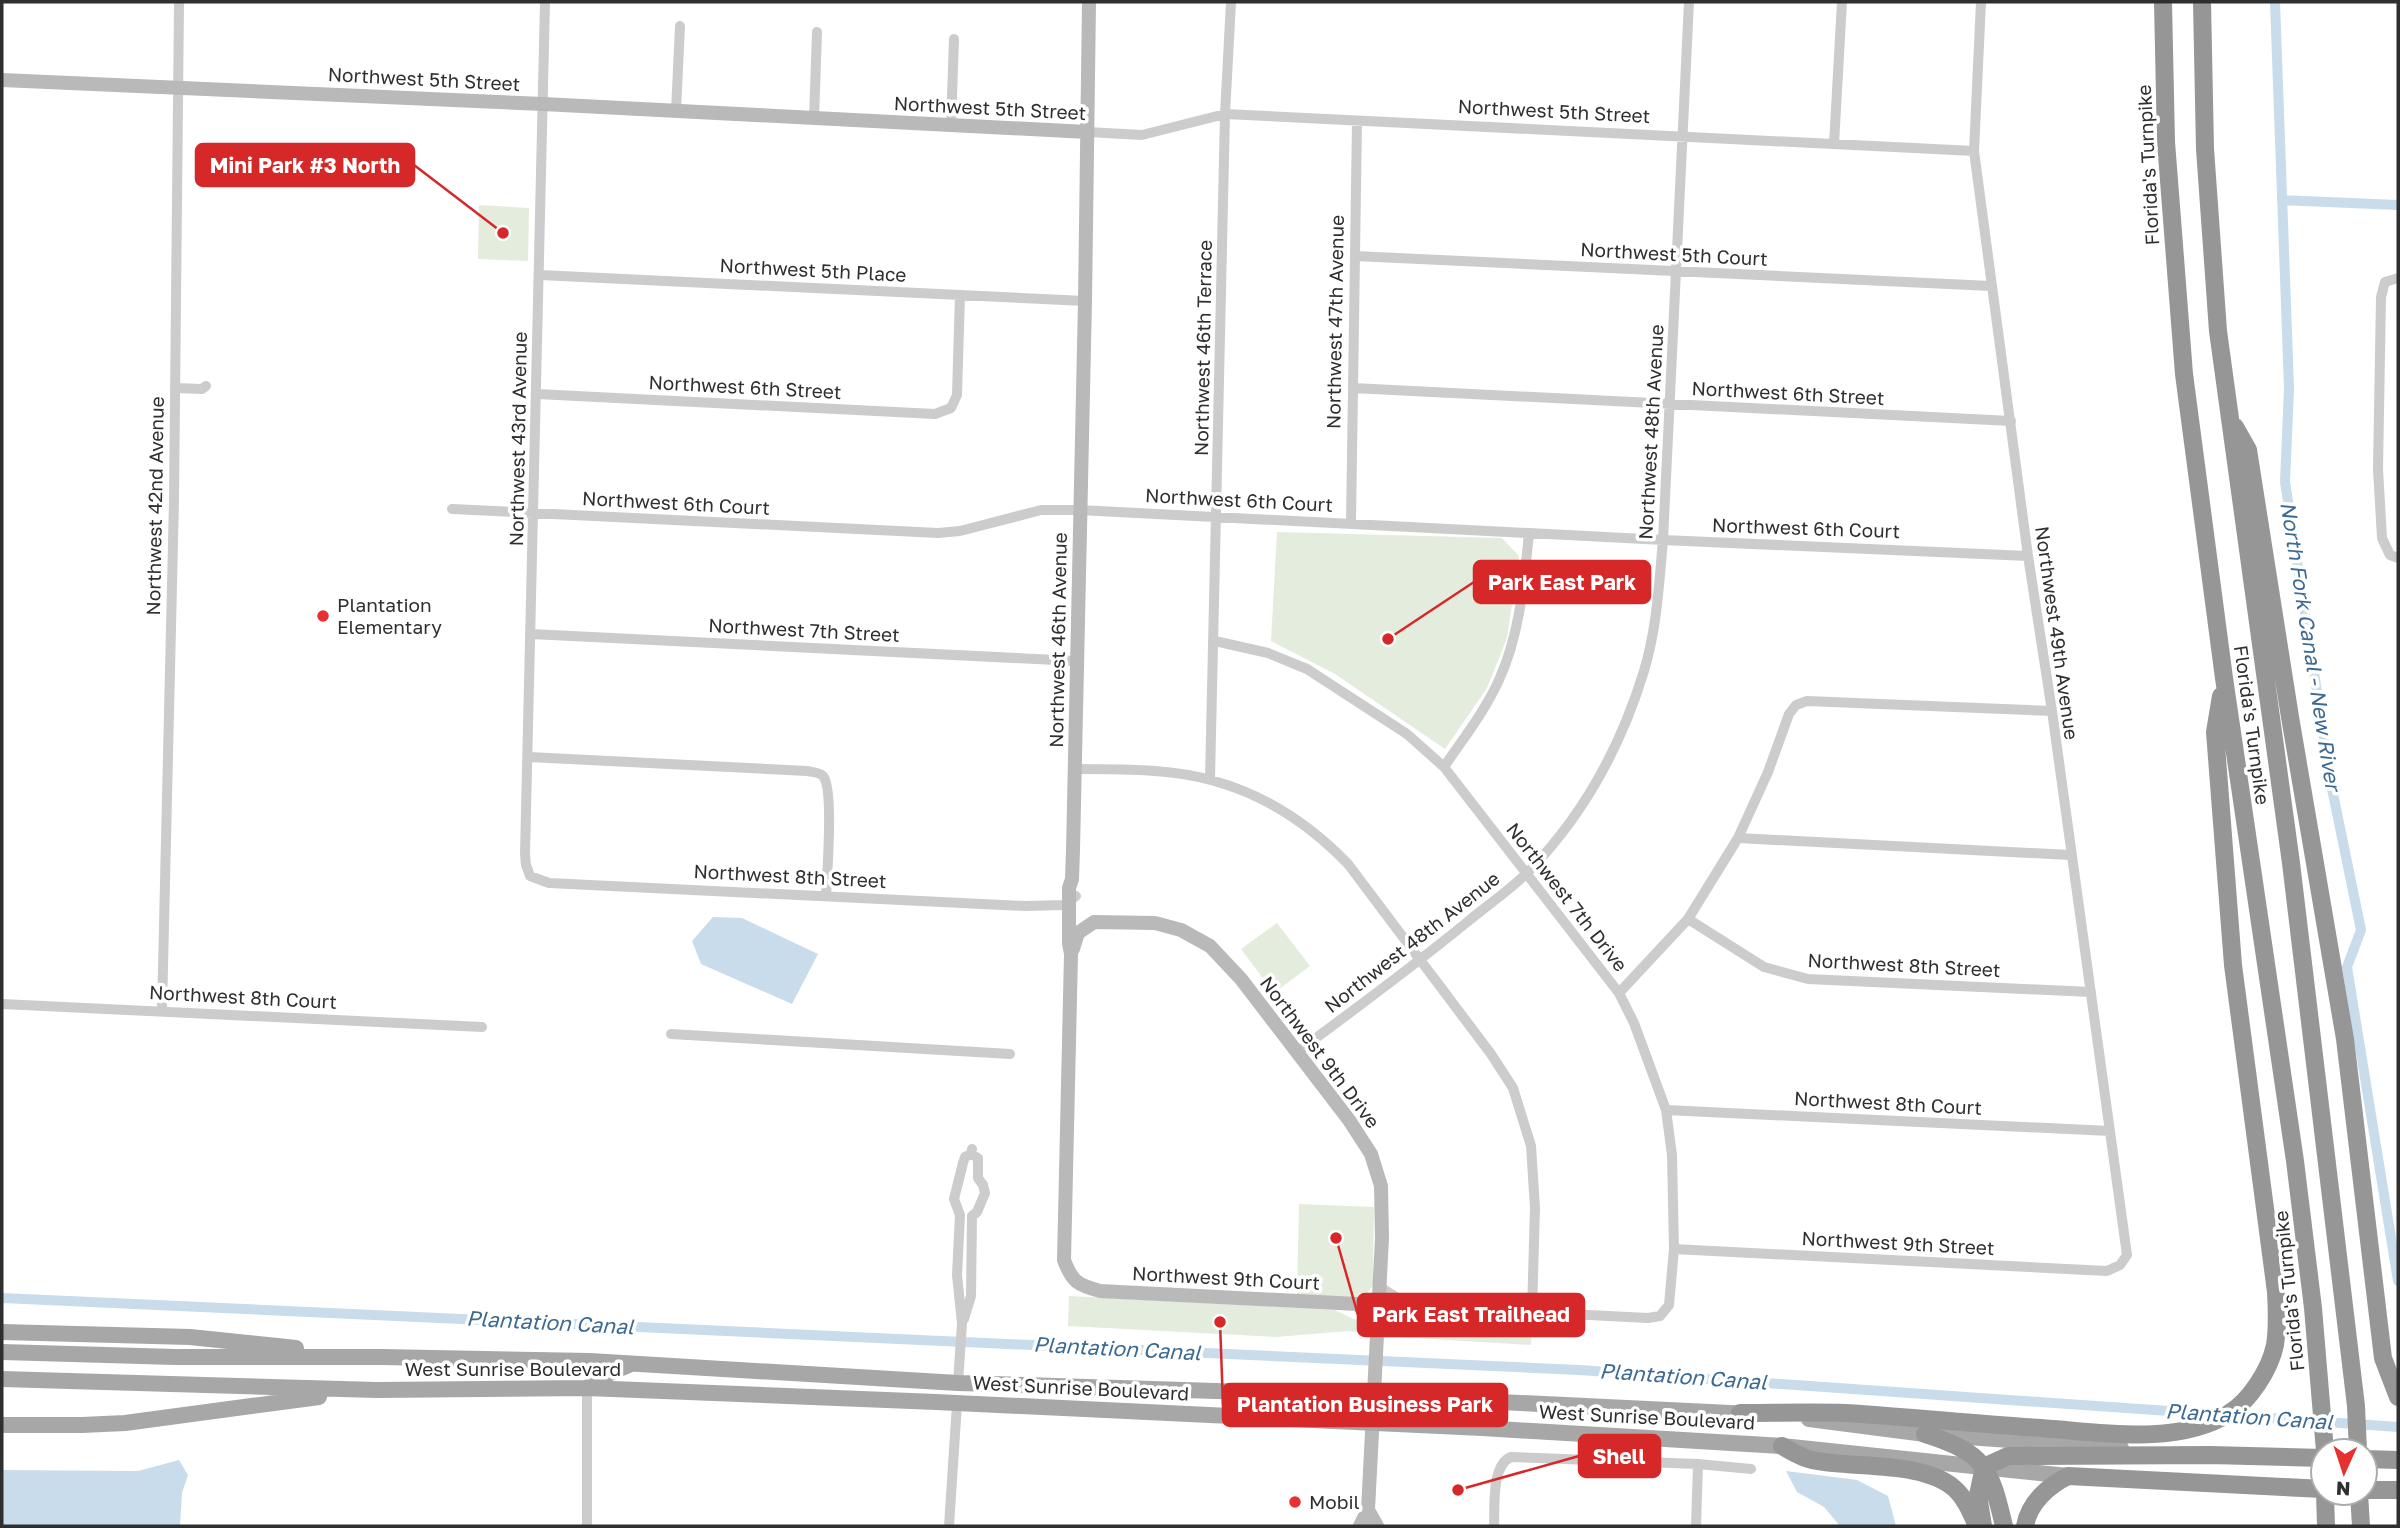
<svg xmlns="http://www.w3.org/2000/svg" width="2400" height="1528" font-family="'Golos Text',sans-serif">
<rect width="100%" height="100%" fill="#fff"/>
<!-- green -->
<path fill="#e4ecdd" d="M479 205 529 208 528 261 478 259Z
M1277 532 1502 538 1519 556 1507 638 1487 688 1445 749 1335 674 1271 641Z
M1277 923 1310 966 1274 993 1241 949Z
M1299 1204 1374 1207 1373 1269 1381 1276 1368 1292 1357 1298 1297 1296Z
M1069 1296 1335 1310 1353 1319 1401 1325 1413 1316 1532 1324 1531 1345 1399 1337 1348 1331 1276 1337 1068 1326Z"/>
<!-- water -->
<path fill="#c9dcec" d="M713 917 742 918 818 954 792 1004 701 964 692 941Z
M179 1460 188 1475 182 1493 180 1526H2V1470L138 1471Z
M1786 1471 1857 1480 1888 1496 1896 1526H1840L1824 1507 1797 1492Z"/>
<g fill="none" stroke-linecap="round" stroke-linejoin="round">
<!-- canal -->
<path stroke="#c9dcec" stroke-width="10" d="M2275 2 2289 388 2285 482 2331 784 2361 930 2347 967 2398 1281
M2282 200 2398 205
M2 1298 1579 1370 2398 1427"/>
<!-- street -->
<path stroke="#ccc" stroke-width="10" d="M545 2 525 854 526 865 530 876 549 883 1025 906 1064 905 1076 896
M676 111 680 26
M814 119 817 32
M951 125 954 39
M1087 132 1142 135 1225 114 1974 151
M1834 144 1842 2
M1355 256 1991 286
M540 275 1085 301
M2398 278 2385 282 2381 297 2378 469 2382 538 2390 555 2398 558
M175 388 202 389 206 386
M1353 388 2011 421
M537 394 935 414 951 408 957 395 960 295
M452 509 938 533 960 531 1041 510H1079L1663 540 2028 556
M1351 523 1357 121
M531 634 1076 661
M1215 641 1268 653 1307 669 1407 734 1444 767 1619 993 1634 1023 1666 1110 1672 1155 1674 1249 1669 1305 1660 1316 1648 1318 1410 1306 1380 1287
M529 757 807 771C812 772 819 772 823 776 834 788 827 875 826 895
M1444 767C1463 739 1485 711 1499 680 1520 634 1524 582 1529 533
M1075 769C1101 769 1128 769 1155 771 1233 776 1295 809 1348 864L1491 1054 1513 1088 1531 1146 1535 1208 1532 1312
M1210 779 1225 114 1231 2
M1738 838 2070 855
M1688 919 1764 967 1808 979 2091 992
M1619 993 1688 919 1738 838 1768 772 1789 714 1796 705 1807 701 2052 711
M2 1004 482 1027
M162 1010 174 500 179 2
M671 1034 1010 1054
M1297 1052C1354 1010 1411 968 1466 923 1486 906 1509 891 1528 872 1583 816 1621 746 1644 671 1657 628 1659 584 1663 540L1689 2
M1666 1110 2110 1131
M1674 1249 2107 1271 2120 1265 2127 1255 2052 711 2028 556 1974 151 1981 2
M964 1319 971 1296 972 1216 977 1212 985 1193 983 1185 978 1178V1158L971 1154
M1379 1326 1394 1313 1410 1306
M958 1383 962 1323 957 1275 960 1215 954 1199 963 1163 965 1157 971 1154 972 1149
M587 1388V1526
M949 1526 957 1404
M1494 1526C1495 1507 1491 1465 1511 1457L1698 1464 1751 1469
M1696 1526 1698 1464"/>
<!-- secondary -->
<path stroke="#b9b9b9" stroke-width="14" d="M1089 2 1085 301 1073 850 1072 879 1069 888V943L1071 954 1064 1260C1072 1282 1078 1285 1100 1291L1357 1304 1379 1326
M2 80 543 104 1087 132
M1073 949 1078 933 1094 922 1155 923 1181 930 1210 946 1241 979 1349 1120 1371 1154 1381 1186 1382 1238 1368 1510 1360 1526
M1368 1510 1377 1526"/>
<!-- primary -->
<path stroke="#a7a7a7" stroke-width="16" d="M2 1332 190 1337 296 1348
M2 1352 175 1357H382L590 1361 958 1383 1375 1396 1751 1414
M2 1379 377 1390 587 1388 936 1402 1482 1428 1782 1446 2068 1476
M587 1388 608 1374 629 1365
M1809 1419 1925 1434 2121 1448
M2 1425H82L125 1423 319 1397"/>
<!-- highway -->
<path stroke="#969696" stroke-width="18" d="M2163 2 2166 142 2184 374 2224 678 2295 1161 2313 1308 2325 1451
M2202 2 2205 149 2218 331 2291 863 2356 1406 2358 1451
M2235 427 2248 450 2290 717 2345 1039 2383 1358 2398 1397
M1740 1413C1775 1413 1811 1412 1846 1413 1911 1417 1976 1424 2041 1428 2099 1432 2177 1446 2228 1414 2250 1401 2270 1369 2275 1345 2278 1327 2277 1310 2276 1292L2233 965 2215 732 2221 696
M1925 1434C1985 1453 1990 1467 2004 1526
M1782 1446C1791 1451 1802 1458 1812 1460 1852 1469 1924 1460 1955 1489 1966 1499 1971 1513 1977 1526
M2365 1459 2398 1460
M1984 1467 2008 1456 2210 1455 2323 1458
M2365 1490H2398
M2325 1493 2326 1526
M2359 1493 2361 1526
M1983 1526 1978 1495 1984 1467
M2025 1526C2029 1503 2048 1486 2068 1476L2323 1489"/>
</g>
<!-- markers -->
<g fill="#e73030" stroke="#fff" stroke-width="2.5">
<circle cx="323" cy="616" r="7"/>
<circle cx="1295" cy="1502" r="7"/>
</g>
<g text-anchor="middle" stroke-width="7" stroke-linejoin="round" paint-order="stroke">
<!-- street labels -->
<g font-size="19" fill="#2f2f2f" stroke="#fff">
<text transform="translate(424 79) rotate(3)" y="7">Northwest 5th Street</text>
<text transform="translate(990 108) rotate(3)" y="7">Northwest 5th Street</text>
<text transform="translate(1554 111) rotate(3)" y="7">Northwest 5th Street</text>
<text transform="translate(2148 165) rotate(-93)" y="7">Florida's Turnpike</text>
<text transform="translate(1674 254) rotate(3)" y="7">Northwest 5th Court</text>
<text transform="translate(813 270) rotate(3)" y="7">Northwest 5th Place</text>
<text transform="translate(1335 322) rotate(-89)" y="7">Northwest 47th Avenue</text>
<text transform="translate(1203 348) rotate(-89)" y="7">Northwest 46th Terrace</text>
<text transform="translate(745 387) rotate(3)" y="7">Northwest 6th Street</text>
<text transform="translate(1788 393) rotate(3)" y="7">Northwest 6th Street</text>
<text transform="translate(1651 432) rotate(-87)" y="7">Northwest 48th Avenue</text>
<text transform="translate(518 439) rotate(-89)" y="7">Northwest 43rd Avenue</text>
<text transform="translate(1239 500) rotate(3)" y="7">Northwest 6th Court</text>
<text transform="translate(676 503) rotate(3)" y="7">Northwest 6th Court</text>
<text transform="translate(155 506) rotate(-89)" y="7">Northwest 42nd Avenue</text>
<text transform="translate(1806 528) rotate(2)" y="7">Northwest 6th Court</text>
<text transform="translate(804 630) rotate(3)" y="7">Northwest 7th Street</text>
<text transform="translate(2057 633) rotate(82)" y="7">Northwest 49th Avenue</text>
<text transform="translate(1058 640) rotate(-89)" y="7">Northwest 46th Avenue</text>
<text transform="translate(2252 725) rotate(82)" y="7">Florida's Turnpike</text>
<text transform="translate(790 876) rotate(3)" y="7">Northwest 8th Street</text>
<text transform="translate(1567 897) rotate(52)" y="7">Northwest 7th Drive</text>
<text transform="translate(1412 942) rotate(-38)" y="7">Northwest 48th Avenue</text>
<text transform="translate(1904 965) rotate(3)" y="7">Northwest 8th Street</text>
<text transform="translate(243 997) rotate(3)" y="7">Northwest 8th Court</text>
<text transform="translate(1320 1052) rotate(53)" y="7">Northwest 9th Drive</text>
<text transform="translate(1888 1103) rotate(3)" y="7">Northwest 8th Court</text>
<text transform="translate(1898 1243) rotate(3)" y="7">Northwest 9th Street</text>
<text transform="translate(1226 1278) rotate(3)" y="7">Northwest 9th Court</text>
<text transform="translate(2289 1291) rotate(-96)" y="7">Florida's Turnpike</text>
<text x="513" y="1376">West Sunrise Boulevard</text>
<text transform="translate(1081 1388) rotate(3)" y="7">West Sunrise Boulevard</text>
<text transform="translate(1647 1417) rotate(3)" y="7">West Sunrise Boulevard</text>
</g>
<!-- poi labels -->
<g font-size="19" fill="#2f2f2f" stroke="#fff" text-anchor="start">
<text x="337" y="612">Plantation<tspan x="337" dy="22">Elementary</tspan></text>
<text x="1309" y="1509">Mobil</text>
</g>
<!-- water labels -->
<g font-size="21" font-style="italic" fill="#3c6a93" stroke="#fff">
<text transform="translate(2310 646) rotate(81)" y="7">North Fork Canal - New River</text>
<text transform="translate(550 1323) rotate(3)" y="7">Plantation Canal</text>
<text transform="translate(1117 1349) rotate(3)" y="7">Plantation Canal</text>
<text transform="translate(1683 1377) rotate(4)" y="7">Plantation Canal</text>
<text transform="translate(2249 1417) rotate(4)" y="7">Plantation Canal</text>
</g>
</g>
<!-- callouts -->
<path fill="none" stroke="#d62828" stroke-width="2.5" d="M503 233L414 165M1388 639L1474 582M1336 1238L1358 1315M1220 1322L1223 1405M1458 1490L1579 1456"/>
<g fill="#d62828" stroke="#fff" stroke-width="2.5">
<circle cx="503" cy="233" r="7"/>
<circle cx="1388" cy="639" r="7"/>
<circle cx="1336" cy="1238" r="7"/>
<circle cx="1220" cy="1322" r="7"/>
<circle cx="1458" cy="1490" r="7"/>
</g>
<g fill="#d62828" stroke="#d62828" stroke-width="2.5">
<rect x="196" y="144" width="218" height="42" rx="7"/>
<rect x="1474" y="561" width="176" height="42" rx="7"/>
<rect x="1358" y="1294" width="226" height="42" rx="7"/>
<rect x="1223" y="1384" width="284" height="42" rx="7"/>
<rect x="1579" y="1435" width="81" height="42" rx="7"/>
</g>
<g font-size="21" text-anchor="middle" font-weight="bold" fill="#fff">
<text x="305" y="173">Mini Park #3 North</text>
<text x="1562" y="590">Park East Park</text>
<text x="1471" y="1322">Park East Trailhead</text>
<text x="1365" y="1412">Plantation Business Park</text>
<text x="1619" y="1464">Shell</text>
</g>
<!-- border -->
<rect width="2400" height="1528" fill="none" stroke="#2f2f2f" stroke-width="7"/>
<!-- north arrow -->
<g transform="translate(2344 1472) rotate(183)"><circle r="33" fill="#ffffff" stroke="#acacac" stroke-width="2"/>
<path d="M0-5L12 26L0 18L-12 26Z" fill="#e73030"/>
<text y="-10" font-size="19" font-weight="bold" text-anchor="middle" fill="#2f2f2f">N</text>
</g>
</svg>
